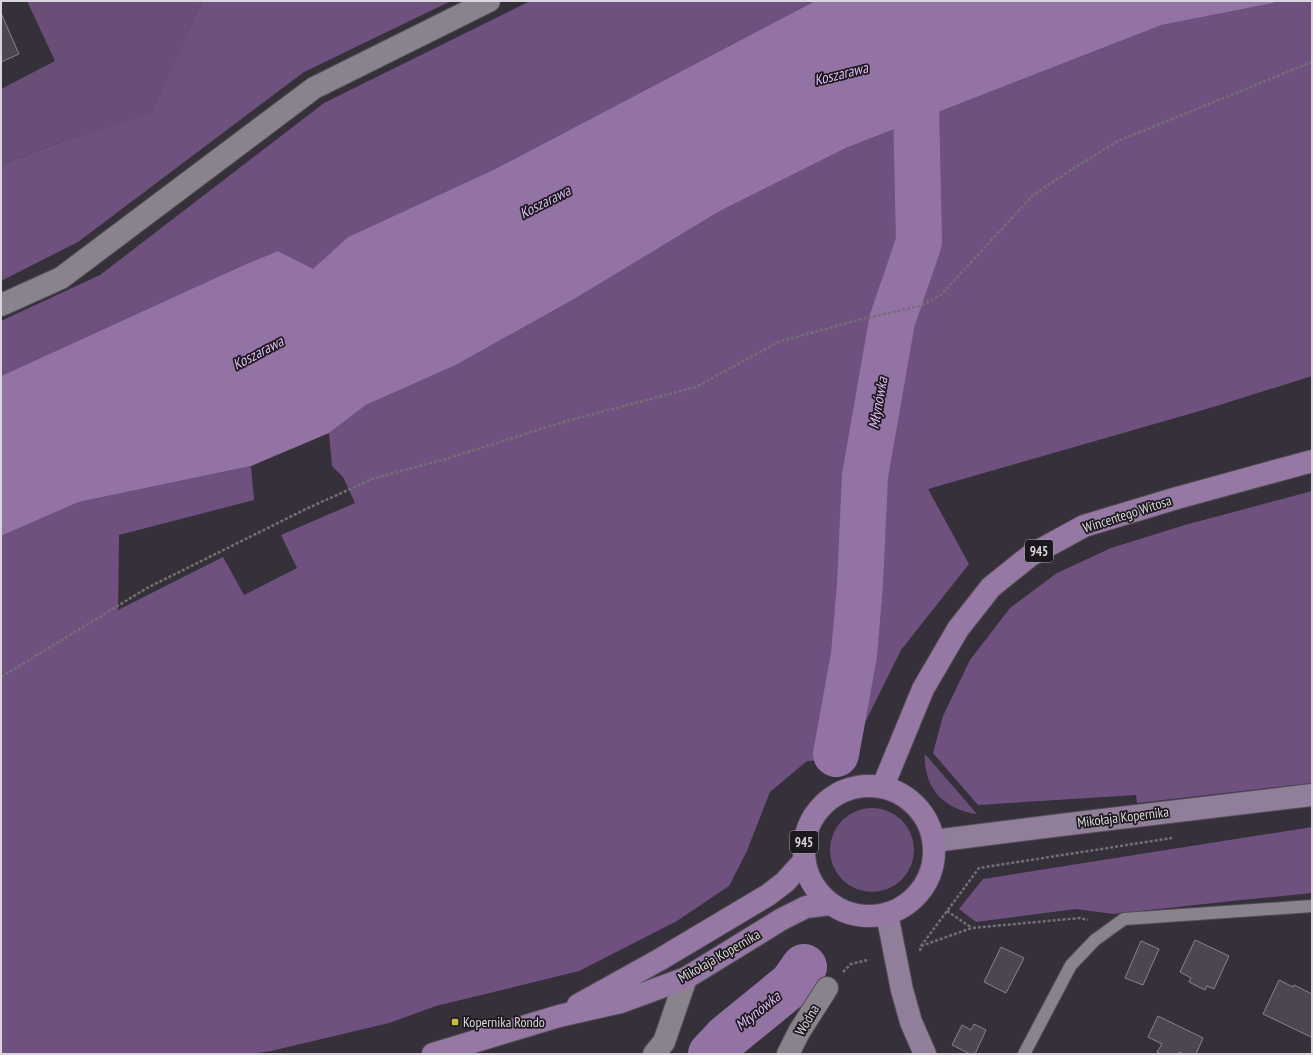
<svg xmlns="http://www.w3.org/2000/svg" width="1313" height="1055" font-family="'PT Sans Narrow',sans-serif">
<rect width="100%" height="100%" fill="#36303a"/>
<!-- green -->
<path fill="#694e77" d="M27 1H202L151 115 66 140 1 165V89L55 61Z
M925 754 977 814C944 810 923 787 925 754Z
M830 850a42 42 0 1 1 84 0a42 42 0 1 1-84 0Z"/>
<!-- forest -->
<path fill="#6f517f" d="M202 1H451L304 72 78 242 1 281V165L66 140 151 114Z
M530 1H815L493 170 348 237 313 270 278 251 246 264 1 376V321L100 275 324 103Z
M1283 1H1312V376L1210 408 928 489 969 564 901 650 847 759 807 761 770 792 746 853 729 886 677 921 579 971 436 1006 389 1023 271 1051 250 1054H1V536L79 502 251 466 254 500 119 535 118 610 223 557 244 595 297 568 281 535 355 503 343 477 332 466 329 433 366 405 456 365 576 298 720 211 846 148 1162 25Z
M1312 491V783L1137 803 1136 795 978 805 933 753 943 716 970 660 1010 608 1057 573 1111 548 1185 525Z
M1312 827V893L1241 900 1113 914 1076 909 976 922 959 909 983 879Z"/>
<!-- water -->
<path fill="#9373a4" d="M815 1H1283L1162 25 846 148 720 211 576 298 456 365 366 405 329 433 251 466 79 502 1 536V376L246 264 278 251 313 269 348 237 493 170Z"/>
<g fill="none" stroke-linecap="round" stroke-linejoin="round">
<!-- river -->
<path stroke="#9373a4" stroke-width="46" d="M836 754 854 655 860 584 865 476 892 321 919 242 915 58
M711 1054 727 1037 792 984 804 967"/>
</g>
<!-- building -->
<path fill="#4c4650" stroke="#8a838e" d="M1 13 19 54 1 62Z
M1195 940 1229 956 1214 989 1207 986 1205 990 1189 982 1191 978 1180 972Z
M1141 941 1159 949 1143 985 1125 978Z
M1001 947 1024 958 1006 993 984 982Z
M1279 980 1293 987 1294 985 1312 994V1035L1311 1037 1263 1014Z
M1158 1016 1203 1038 1196 1054H1183L1179 1052 1178 1054H1162L1157 1052 1162 1044 1148 1037Z
M974 1024 986 1030 975 1054H970L952 1045 962 1025 971 1030Z"/>
<g fill="none" stroke-linecap="round" stroke-linejoin="round">
<!-- lane casing -->
<g stroke="#534d55" stroke-width="14">
<path id="lane" d="M1024 1054 1071 965 1095 940 1124 919 1312 906"/>
</g>
<!-- street casing -->
<g stroke="#534d55" stroke-width="24">
<path id="street" d="M1 305 61 278 314 88 489 1
M654 1054 664 1042 686 978
M788 1054 799 1032 827 988"/>
</g>
<!-- secondary casing -->
<g stroke="#534d55" stroke-width="24">
<path id="secondary" d="M934 841 1069 824 1312 795
M887 914 902 990 911 1022 925 1054"/>
</g>
<!-- primary casing -->
<g stroke="#534d55" stroke-width="24">
<path id="primary" d="M804 851a65 65 0 1 1 130 0a65 65 0 1 1-130 0Z
M883 786 923 689 958 629 991 587 1031 555 1084 526 1177 498 1312 461
M578 1005 659 960 768 895 785 882 804 861
M433 1054 559 1016 621 1002 686 978 782 919 806 907 830 904"/>
</g>
<!-- path -->
<path stroke="#746e77" stroke-width="2.5" stroke-dasharray="3 2" stroke-linecap="butt" d="M1 677 147 588 308 508 375 478 446 459 563 422 696 387 778 342 858 320 920 306 941 295 1032 196 1074 168 1118 141 1312 62
M947 911 972 928
M921 946 972 928 1080 918 1088 920
M920 951 921 946 979 868 1172 838
M843 972 851 964 867 960"/>
<!-- lane -->
<use href="#lane" stroke="#8a838e" stroke-width="12"/>
<!-- street -->
<use href="#street" stroke="#8a838e" stroke-width="22"/>
<!-- secondary -->
<use href="#secondary" stroke="#907e9a" stroke-width="22"/>
<!-- primary -->
<use href="#primary" stroke="#9678a5" stroke-width="22"/>
</g>
<!-- markers -->
<rect fill="#c8bb3b" stroke="#1c191e" stroke-width="1.5" x="451" y="1018" width="8" height="8" rx="2"/>
<g text-anchor="middle" stroke-width="3.5" stroke-linejoin="round" paint-order="stroke">
<!-- shield labels -->
<g fill="#1c191e" stroke="#a19da3" stroke-width="1">
<rect x="1025" y="540" width="28" height="22" rx="3"/>
<rect x="790" y="831" width="28" height="22" rx="3"/>
</g>
<g font-size="13" font-weight="bold" fill="#dad6dc">
<text x="1039" y="556">945</text>
<text x="804" y="847">945</text>
</g>
<!-- street labels -->
<g font-size="14" fill="#dad6dc" stroke="#1c191e">
<text transform="translate(1127 514) rotate(-18)" y="5">Wincentego Witosa</text>
<text transform="translate(1123 817) rotate(-7)" y="5">Mikołaja Kopernika</text>
<text transform="translate(719 956) rotate(-30)" y="5">Mikołaja Kopernika</text>
<text transform="translate(807 1020) rotate(-59)" y="5">Wodna</text>
</g>
<!-- poi labels -->
<g font-size="14" fill="#dad6dc" stroke="#1c191e" text-anchor="start">
<text x="463" y="1027">Kopernika Rondo</text>
</g>
<!-- water labels -->
<g font-size="15" font-style="italic" fill="#e2bcf7" stroke="#1c191e">
<text transform="translate(841 74) rotate(-14)" y="5">Koszarawa</text>
<text transform="translate(545 202) rotate(-27)" y="5">Koszarawa</text>
<text transform="translate(258 353) rotate(-28)" y="5">Koszarawa</text>
<text transform="translate(878 403) rotate(-80)" y="5">Młynówka</text>
<text transform="translate(758 1011) rotate(-39)" y="5">Młynówka</text>
</g>
</g>
<!-- border -->
<rect width="1313" height="1055" fill="none" stroke="#dad6dc" stroke-width="4"/>
</svg>
